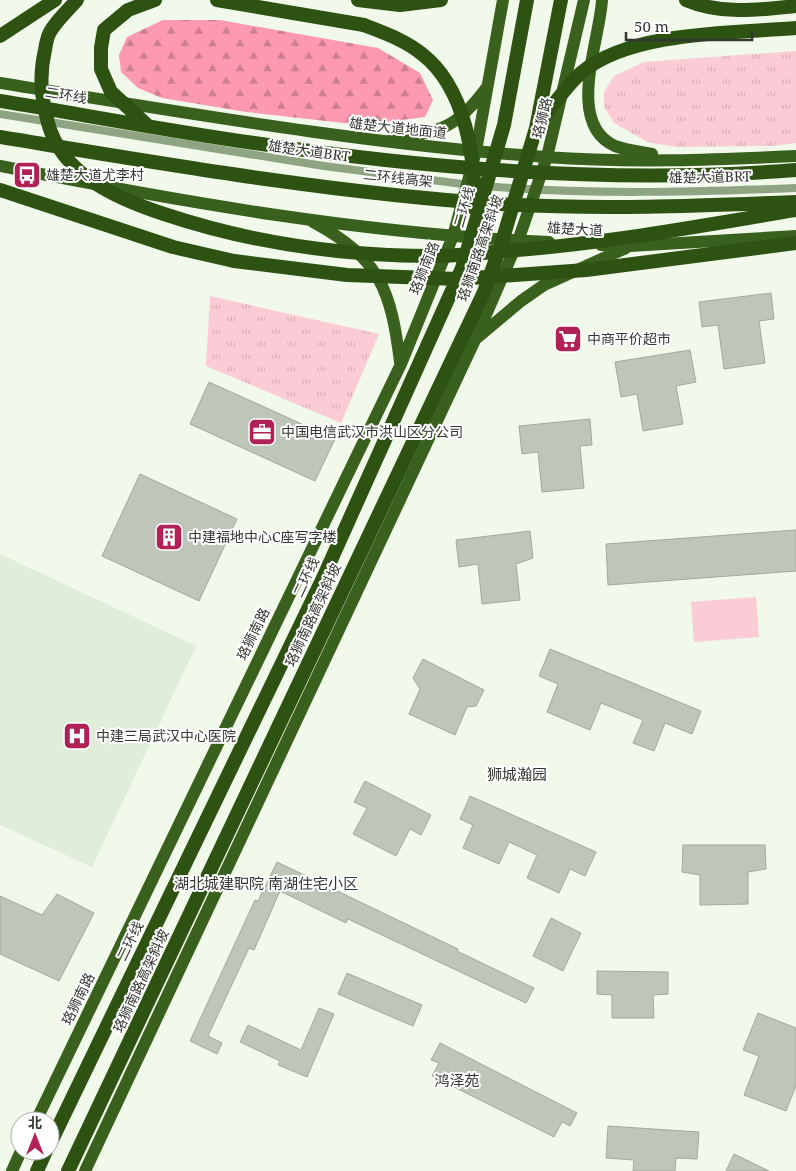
<svg xmlns="http://www.w3.org/2000/svg" width="796" height="1171" font-family="'Noto Serif','Noto Sans SC',serif">
<defs>
<pattern id="grass-tufts" width="24" height="20" patternUnits="userSpaceOnUse" patternTransform="scale(1.25)"><rect width="24" height="20" fill="#fbccd5"/><path d="M3 7l-1-3M5 7V3M7 7l1-3M15 17l-1-3M17 17v-4M19 17l1-3" fill="none" stroke="#d8b0b7"/></pattern>
<pattern id="forest-firs" width="22" height="20" patternUnits="userSpaceOnUse" patternTransform="scale(1.25)"><rect width="22" height="20" fill="#fd99b0"/><path d="M5 1l3.5 6h-7zM16 11l3.5 6h-7z" fill="#cd7e90"/></pattern>
</defs>
<rect width="100%" height="100%" fill="#f0f9ea"/>
<!-- built -->
<path fill="#e0edd8" d="M0 554 196 646 92 867 0 825Z"/>
<!-- grass -->
<path fill="url(#grass-tufts)" d="M796 51V143L772 146 677 147 647 142 614 123 604 107V92L614 76 644 62Z
M210 296 379 334 341 423 206 366Z"/>
<!-- forest -->
<path fill="url(#forest-firs)" d="M163 20H220L378 48 420 73 433 100 425 117 362 125 246 112 162 98 138 88 121 72 119 55 127 37Z"/>
<!-- pitch -->
<path fill="#fbccd5" d="M756 597 759 637 694 642 691 602Z"/>
<!-- building -->
<path fill="#bdc6b8" stroke="#a1aa9c" d="M771 293 774 319 759 321 765 363 724 369 718 325 702 327 699 302Z
M690 350 696 382 676 386 683 424 643 431 637 394 621 397 615 362Z
M209 382 335 439 315 481 190 424Z
M590 419 592 445 580 446 584 488 542 492 538 452 522 454 519 426Z
M140 474 237 519 199 601 102 556Z
M796 530V571L608 585 606 544Z
M530 531 533 558 516 564 520 600 482 604 478 564 459 567 456 540Z
M550 649 701 711 692 734 665 723 654 751 633 743 643 720 601 703 590 730 547 712 558 684 539 676Z
M423 659 484 690 476 706 467 707 455 735 409 714 420 689 413 678Z
M365 781 431 815 421 835 410 829 396 856 353 834 367 808 354 802Z
M470 796 596 852 585 876 570 869 559 893 527 878 537 855 509 842 499 864 463 848 473 825 460 819Z
M683 845H765L766 869 748 872V904L700 905V875L682 872Z
M277 862 458 949 457 951 534 988 526 1003 348 919 346 923 280 891 254 950 249 948 208 1036 222 1043 217 1054 190 1041 255 900 258 901Z
M57 894 94 913 59 981 0 954V896L42 915Z
M551 918 581 933 563 971 533 956Z
M597 971 668 972V994L653 995 654 1018H612V995L597 994Z
M347 973 422 1005 413 1026 338 994Z
M319 1008 334 1014 307 1077 278 1065 280 1061 240 1042 248 1025 301 1050Z
M758 1013 796 1028V1086L786 1111 744 1095 759 1056 743 1050Z
M440 1043 577 1113 570 1126 562 1122 554 1137 432 1076 439 1063 431 1060Z
M608 1126 699 1132 697 1159 676 1158 675 1171H633L634 1160 606 1158Z
M734 1154 769 1171H726Z"/>
<g fill="none" stroke-linecap="round" stroke-linejoin="round">
<!-- service -->
<path stroke="#8ea482" stroke-width="8" d="M0 114 324 166 470 185
M484 186C587 195 693 192 796 188"/>
<!-- primary -->
<path stroke="#3a601e" stroke-width="12" d="M602 0C600 40 565 124 615 146 626 150 641 152 652 154
M0 83C182 112 363 144 546 157 629 163 713 160 796 156
M393 138C441 132 457 128 487 87
M0 166C181 202 364 234 549 242
M313 222C380 258 391 290 400 362
M601 245 630 246 796 236
M477 338 521 301 544 285 626 248
M36 1121 401 364 453 236 476 151 503 0
M12 1171 21 1151
M85 1171 475 340 518 241 547 157 584 0"/>
<!-- trunk -->
<path stroke="#2e5211" stroke-width="14" d="M217 0 364 25
M358 0 400 5 441 0
M686 0C721 15 759 10 796 6
M0 36 55 0
M0 190 173 247 234 261
M37 1171 46 1151"/>
<!-- trunk-bridge -->
<path stroke="#2e5211" stroke-width="14" d="M77 0C68 10 56 21 50 32 47 37 46 44 45 50 39 76 41 97 48 123 62 175 118 199 164 214 251 243 343 256 435 256 458 256 482 253 505 251 603 244 699 226 796 210
M364 25C384 33 405 40 422 54 466 88 475 158 475 209
M0 101C85 115 169 131 254 143 433 170 616 184 796 170
M147 125 111 92 101 69V48L104 30 128 10 155 0
M538 125C552 107 565 87 582 72 631 31 734 33 796 28
M0 137C165 164 331 193 498 204 597 210 697 206 796 202
M234 261 347 275 458 279 586 270 796 243
M50 1144 323 578 462 268 504 125 527 0
M68 1171 484 292 501 245 536 128 561 0"/>
</g>
<!-- icons -->
<defs>
<g id="bus-square" transform="scale(1.4375)"><rect x="-9" y="-9" width="18" height="18" rx="4" fill="#b12155" stroke="#fff"/><path d="M-5-6H5V4H4V6H2V4H-2V6H-4V4H-5ZM-3.5-4V0h7V-4ZM-3.5 1.2v1.5H-2V1.2ZM2 1.2v1.5H3.5V1.2Z" fill="#fff"/></g>
<g id="supermarket-square" transform="scale(1.4375)"><rect x="-9" y="-9" width="18" height="18" rx="4" fill="#b12155" stroke="#fff"/><path d="M-6-5.5h2.5l.6 2H6L4.5 2H-2.5L-4.4-4H-6ZM-1.5 3.2a1.3 1.3 0 1 0 .1 0ZM3 3.2a1.3 1.3 0 1 0 .1 0Z" fill="#fff"/></g>
<g id="office-square" transform="scale(1.4375)"><rect x="-9" y="-9" width="18" height="18" rx="4" fill="#b12155" stroke="#fff"/><path d="M-6-3h4V-5.5h4V-3h4V5H-6ZM-1-4.5V-3h2v-1.5ZM-6 0V1H6V0Z" fill="#fff"/></g>
<g id="building-square" transform="scale(1.4375)"><rect x="-9" y="-9" width="18" height="18" rx="4" fill="#b12155" stroke="#fff"/><path d="M-4-6H4V6H1V3H-1V6H-4ZM-2.5-4.3h1.7v1.8h-1.7ZM.8-4.3h1.7v1.8H.8ZM-2.5-1h1.7V.8h-1.7ZM.8-1h1.7V.8H.8Z" fill="#fff"/></g>
<g id="hospital-square" transform="scale(1.4375)"><rect x="-9" y="-9" width="18" height="18" rx="4" fill="#b12155" stroke="#fff"/><path d="M-5-5h3v3.5h4V-5h3V5h-3V1.5h-4V5h-3Z" fill="#fff"/></g>
</defs>
<g fill-rule="evenodd">
<use href="#bus-square" x="27" y="175"/>
<use href="#supermarket-square" x="568" y="339"/>
<use href="#office-square" x="262" y="432"/>
<use href="#building-square" x="169" y="537"/>
<use href="#hospital-square" x="77" y="736"/>
</g>
<g text-anchor="middle" stroke-width="4" stroke-linejoin="round" paint-order="stroke">
<!-- street labels -->
<g font-size="14" fill="#333731" stroke="#fff">
<text transform="translate(66 95) rotate(9)" y="5">二环线</text>
<text transform="translate(542 118) rotate(-76)" y="5">珞狮路</text>
<text transform="translate(398 128) rotate(6)" y="5">雄楚大道地面道</text>
<text transform="translate(309 151) rotate(8)" y="5">雄楚大道BRT</text>
<text transform="translate(710 177) rotate(-1)" y="5">雄楚大道BRT</text>
<text transform="translate(398 178) rotate(6)" y="5">二环线高架</text>
<text transform="translate(464 207) rotate(-74)" y="5">二环线</text>
<text transform="translate(575 229) rotate(3)" y="5">雄楚大道</text>
<text transform="translate(480 248) rotate(-71)" y="5">珞狮南路高架斜坡</text>
<text transform="translate(424 268) rotate(-68)" y="5">珞狮南路</text>
<text transform="translate(306 577) rotate(-65)" y="5">二环线</text>
<text transform="translate(313 615) rotate(-65)" y="5">珞狮南路高架斜坡</text>
<text transform="translate(253 634) rotate(-64)" y="5">珞狮南路</text>
<text transform="translate(130 941) rotate(-64)" y="5">二环线</text>
<text transform="translate(141 981) rotate(-65)" y="5">珞狮南路高架斜坡</text>
<text transform="translate(78 999) rotate(-64)" y="5">珞狮南路</text>
</g>
<!-- poi labels -->
<g font-size="14" fill="#333731" stroke="#fff" text-anchor="start">
<text x="46" y="180">雄楚大道尤李村</text>
<text x="587" y="344">中商平价超市</text>
<text x="281" y="437">中国电信武汉市洪山区分公司</text>
<text x="188" y="542">中建福地中心C座写字楼</text>
<text x="96" y="741">中建三局武汉中心医院</text>
</g>
<!-- neighbourhood labels -->
<g font-size="15" fill="#333731" stroke="#fff">
<text x="517" y="780">狮城瀚园</text>
<text x="266" y="889">湖北城建职院 南湖住宅小区</text>
<text x="457" y="1086">鸿泽苑</text>
</g>
</g>
<!-- north arrow -->
<g transform="translate(35 1136)"><circle r="24" fill="#ffffff" stroke="#adafad"/>
<path d="M0-4L9 19L0 12L-9 19Z" fill="#b12155"/>
<text y="-8" font-size="14" font-weight="bold" text-anchor="middle" fill="#333731">北</text>
</g>
<!-- scale -->
<path d="M626 32v8h126v-8" fill="none" stroke="#333731" stroke-width="2.5"/>
<text x="634" y="32" font-size="15" fill="#333731" stroke="#ffffff" stroke-width="4" paint-order="stroke">50 m</text>
</svg>
